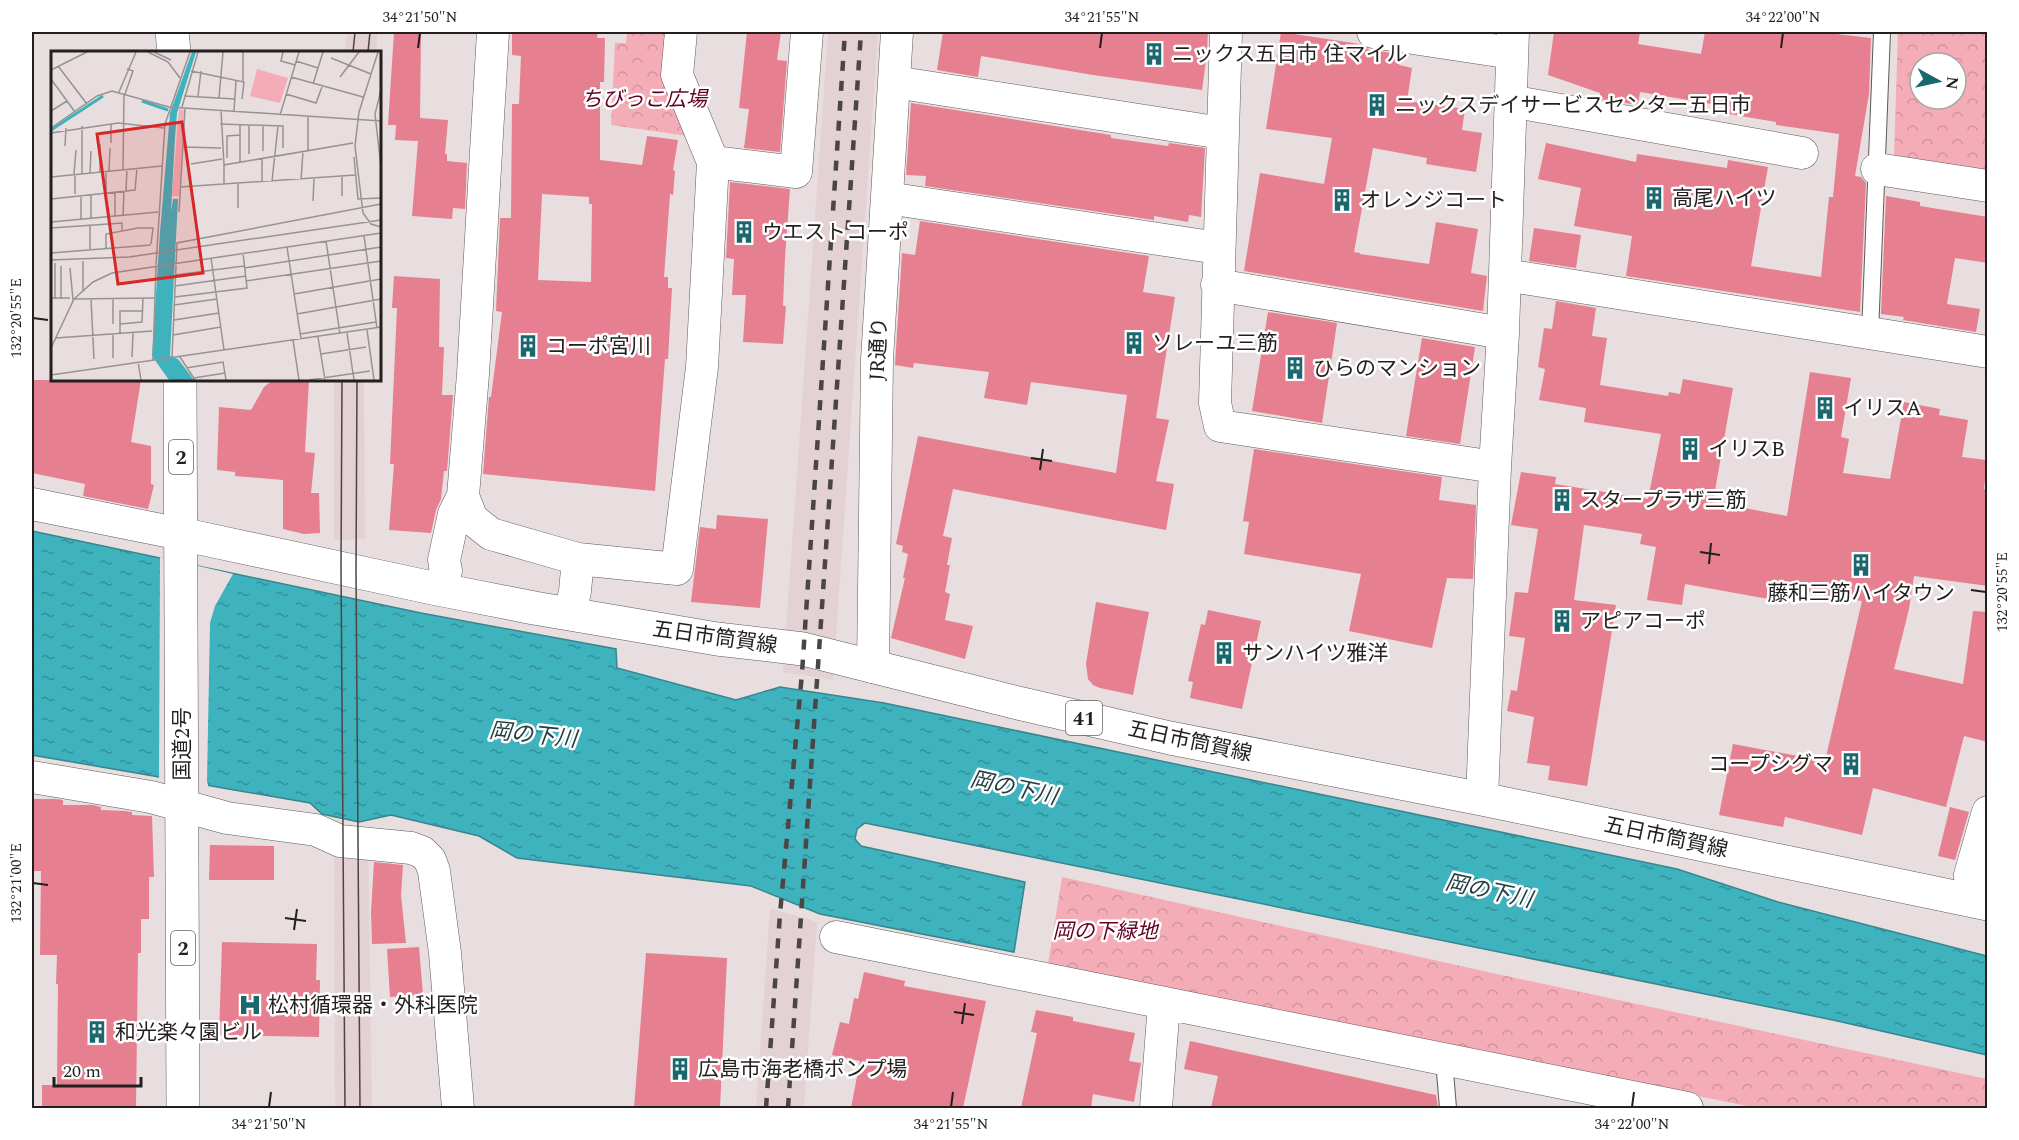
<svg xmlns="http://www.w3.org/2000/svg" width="2019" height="1140" font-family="Spectral,'Noto Sans JP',serif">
<defs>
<pattern id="forest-crowns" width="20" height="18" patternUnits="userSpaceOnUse" patternTransform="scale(1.5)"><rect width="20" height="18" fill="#f4adb6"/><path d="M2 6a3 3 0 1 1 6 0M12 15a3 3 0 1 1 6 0" fill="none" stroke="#d1949c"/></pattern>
<pattern id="water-ripples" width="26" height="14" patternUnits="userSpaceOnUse" patternTransform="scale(1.5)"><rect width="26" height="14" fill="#3eb2bd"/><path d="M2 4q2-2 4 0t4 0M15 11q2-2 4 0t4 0" fill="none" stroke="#349099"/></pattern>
</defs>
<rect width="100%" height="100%" fill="#e8dedf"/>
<!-- built -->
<path fill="#e4d1d3" d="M347 32H378L376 52H345Z
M828 32H878L833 680 783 672Z
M334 380H364L365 539 334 540Z
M334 831 368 834 372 1108H335Z
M770 908 817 922 804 1108H756Z"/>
<!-- forest -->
<path fill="url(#forest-crowns)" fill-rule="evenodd" d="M627 32H671L688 136 611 125 615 43H626Z
M1898 32H1987V171L1894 155ZM1920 63H1956V99H1920Z
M1062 877 1483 971 1987 1079V1108H1757L1048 964Z"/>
<!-- water -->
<path fill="url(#water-ripples)" stroke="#36868e" stroke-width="1.5" d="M32 531 421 613 616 649 617 668 736 700 780 687 884 703 1677 869 1778 902 1987 956V1055L1833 1020 865 823 857 829 855 839 861 846 1025 882 1014 952 820 914 751 886 517 858 479 836 391 815 359 822 322 814 310 803 32 755Z"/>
<!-- pier -->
<path fill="#e8dedf" d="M160 557 233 574 215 606 210 623 207 782 209 788 159 780Z"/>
<!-- building -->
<path fill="#e67f8f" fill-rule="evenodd" d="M394 32H421L420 118 448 120 445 154H447V161L467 163 465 209 453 208 452 219 412 216 418 141 395 140 396 125H388Z
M512 32H598L597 38H605L604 82H600V160L642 165 647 136 678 140 673 170 675 171 673 195 670 194 664 277H668V288H672L668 359H665L655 491 483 474 489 397H491L502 312 496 311 500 218H511L512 104H519L521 56 512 55ZM542 194 589 197V204H592L591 282 538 280Z
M747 32H781L777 60 787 61 780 152 744 148 749 109 739 108Z
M943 32H1208L1207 53 1202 90 1093 75 981 56 978 77 937 70Z
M1281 32 1360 44 1370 50 1401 54 1399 65 1412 68 1407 101 1465 109 1462 130 1482 133 1476 172 1426 164 1427 158 1373 148 1354 252 1360 253V254L1429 264 1436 222 1478 229 1471 273 1487 276 1483 311 1244 271 1260 173 1324 184 1332 138 1266 129Z
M1554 32H1640L1638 44 1701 54 1705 32H1828V33L1871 38 1869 94 1855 176 1861 177 1866 183 1860 312 1626 276 1632 236 1574 226 1581 188 1538 179 1546 143 1636 162 1637 154 1727 168 1728 160 1768 167 1751 266 1821 277 1829 197H1833L1839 134 1776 125V122L1729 114 1730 107 1640 92 1638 105 1599 99 1600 93 1548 75Z
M911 103 1111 135V138L1168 146 1169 143 1205 148 1201 217 1189 215 1188 222 1154 216V220L925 186 926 176 906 175Z
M730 182 790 189 785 257 783 306H786L783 344 743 342 746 295H732L734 259 726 258Z
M1886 196 1920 202V206L1988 217V263L1955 258 1947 304 1980 309 1976 332 1903 320 1904 317 1881 314Z
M920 221 1149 256 1143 292 1175 297 1156 418 1169 420 1156 481 1174 484 1166 530 953 489 943 536 952 538 947 565H950L945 592 950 594 945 620 973 626 965 659 891 638 905 578H903L908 554 902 552 903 546 896 544 918 436 1116 473 1127 395 1031 382 1027 405 984 398 989 372 914 363 913 368 895 365 902 253 915 255Z
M1534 228 1581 235 1576 268 1529 261Z
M394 276 440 279 439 347H444L442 395H453L447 471H444L441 499 436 510 431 533 389 530 394 464H390L397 308H392Z
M1556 301 1596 308 1592 336 1607 338 1600 385 1668 396 1669 392 1680 394 1683 379 1733 388 1713 502 1787 516 1810 372 1851 378 1841 437 1849 439 1843 473 1890 479 1904 402 1940 409 1939 415 1968 420 1962 457 1987 460 1984 489 1988 490V586L1914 576 1909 609 1894 669 1963 684 1973 611 1988 612V742L1964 736 1946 807 1873 788 1862 835 1785 817 1783 827 1719 815 1733 744 1825 761 1862 601 1777 587 1774 600 1685 584 1682 605 1647 600 1656 547 1640 544 1642 534 1584 525 1574 600 1616 605 1587 786 1548 780 1550 766 1527 763 1534 717 1507 711 1511 690 1517 691 1525 638 1509 636 1515 592 1528 593 1538 529 1511 525 1521 472 1556 477 1555 484 1648 499 1661 434 1584 422 1586 408 1539 400 1545 369 1538 367 1544 328 1552 329Z
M1268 312 1337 323 1322 423 1252 411Z
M1422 338 1475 347 1460 444 1406 436Z
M32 380H141L131 442 151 446V484L154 485 148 509 83 496 85 484 32 473Z
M273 380H309L305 452 315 453 311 493H319L320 533 304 534 283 529V480L235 476V472L217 470 219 407 251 410 264 387Z
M1254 449 1442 477 1439 500 1476 505 1473 579 1447 578 1432 648 1349 631 1361 574 1244 554 1249 522 1243 521Z
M717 515 768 519 760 608 691 602 700 527 716 529Z
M1096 602 1149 612 1133 695 1100 688 1093 685 1088 679 1086 664Z
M1208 610 1261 621 1242 709 1190 698 1193 682 1188 681 1201 624 1205 625Z
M32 799H56L63 800V805H93L101 807V810L125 811 132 812V815L152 816 154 877H149V919H141V953H138L136 1107 42 1108V1085H57L58 984H56L57 955H40L41 871H32Z
M1950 807 1969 812 1955 860 1938 856Z
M210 845 274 846V880H209Z
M374 862 403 865 401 895 406 943 372 944 371 912Z
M222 942 317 944 316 980H320L319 1037 219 1035Z
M419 947 423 995 390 997 387 949Z
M646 953 727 958 720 1108H634Z
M864 972 905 981 904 986 986 1001 963 1108H851L860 1061 832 1055 840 1022 849 1024 854 998 858 999Z
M1036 1010 1073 1017V1021L1135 1033 1129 1061 1141 1063 1134 1102 1093 1094 1091 1108H1021L1037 1033 1031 1032Z
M1190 1041 1436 1095 1438 1108H1211L1218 1076 1184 1069Z"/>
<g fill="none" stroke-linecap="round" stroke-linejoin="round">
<!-- lane casing -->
<g stroke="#605859" stroke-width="18">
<path id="lane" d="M1870 334 1882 32
M1444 1060 1448 1108"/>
</g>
<!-- street casing -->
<g stroke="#605859" stroke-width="33">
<path id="street" d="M1226 32 1215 403 1220 426 1495 467
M1373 32 1512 53
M894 82 1222 133
M1510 101 1802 153
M713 162 796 172 807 32
M1877 169 1988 186
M887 198 1218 248
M1505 275 1988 352
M1217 285 1503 333
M463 496 472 519 491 534 578 559 677 569 702 367 713 162 677 75 681 32
M32 504 181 534
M437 589 446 571 444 560 454 514 463 496 473 374 493 32
M570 614 575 591 578 559
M873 667 877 360 897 32
M32 777 151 797 227 818 316 830 340 841 411 848 422 852 430 860 434 871 445 953 458 1108
M1482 799 1495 467 1503 333 1513 32
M1971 900 1970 875 1988 812
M836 937 1687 1108
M1156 1108 1164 1003"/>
</g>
<!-- primary casing -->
<g stroke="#605859" stroke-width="34">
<path id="primary" d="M181 534 437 589 534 608 717 639 803 649 1018 703 1170 738 1482 799 1988 904"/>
</g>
<!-- highway casing -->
<g stroke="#605859" stroke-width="34">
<path id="highway" d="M172 32 174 52
M180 380 183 1108"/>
</g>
<!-- lane -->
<use href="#lane" stroke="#fff" stroke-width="16"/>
<!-- street -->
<use href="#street" stroke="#fff" stroke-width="32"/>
<!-- primary -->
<use href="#primary" stroke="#fff" stroke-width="33"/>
<!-- highway -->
<use href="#highway" stroke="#fff" stroke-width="33"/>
<!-- tram -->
<path stroke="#4b4646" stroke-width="1.5" d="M353 52 355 32
M368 52 370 32
M342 380 341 568 345 1108
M357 380 356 572 360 1108"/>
<!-- rail -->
<path stroke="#4b4646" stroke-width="4.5" stroke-dasharray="10 10" stroke-linecap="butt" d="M766 1108 780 914 802 673 845 32
M788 1108 861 32"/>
</g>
<!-- ticks -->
<path fill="none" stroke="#231f1f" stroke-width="2" d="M418 48 420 33M1100 48 1102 33M1781 48 1783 33M33 318 48 320M1031 458 1052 461M1040 470 1043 449M1700 552 1720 555M1709 564 1711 543M1971 590 1986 592M33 883 48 885M285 918 306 921M294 930 297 909M954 1012 974 1015M962 1024 965 1003M269 1107 271 1092M951 1107 953 1092M1632 1107 1634 1092"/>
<!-- icons -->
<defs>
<g id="building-bare" transform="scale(1.8)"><path d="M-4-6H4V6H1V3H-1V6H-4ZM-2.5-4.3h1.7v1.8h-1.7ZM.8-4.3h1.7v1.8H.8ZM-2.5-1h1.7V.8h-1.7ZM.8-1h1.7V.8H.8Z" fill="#1a676e" stroke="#fff" stroke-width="2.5" paint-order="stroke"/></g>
<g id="hospital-bare" transform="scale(1.8)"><path d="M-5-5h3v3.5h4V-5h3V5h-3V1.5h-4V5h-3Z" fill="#1a676e" stroke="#fff" stroke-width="2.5" paint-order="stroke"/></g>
</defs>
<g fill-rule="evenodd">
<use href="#building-bare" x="1154" y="54"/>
<use href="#building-bare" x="1377" y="105"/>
<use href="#building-bare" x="1654" y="198"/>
<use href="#building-bare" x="1342" y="200"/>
<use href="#building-bare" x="744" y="232"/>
<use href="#building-bare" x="1134" y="343"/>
<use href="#building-bare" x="528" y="346"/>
<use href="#building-bare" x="1295" y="368"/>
<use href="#building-bare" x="1825" y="408"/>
<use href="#building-bare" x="1690" y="449"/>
<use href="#building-bare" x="1562" y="500"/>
<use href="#building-bare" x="1861" y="565"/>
<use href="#building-bare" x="1562" y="621"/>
<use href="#building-bare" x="1224" y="653"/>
<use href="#building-bare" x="1851" y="764"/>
<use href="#hospital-bare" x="250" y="1005"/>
<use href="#building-bare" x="97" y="1032"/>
<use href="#building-bare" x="680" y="1069"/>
</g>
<g text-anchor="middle" stroke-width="5" stroke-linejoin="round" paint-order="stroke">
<!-- shield labels -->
<g fill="#fff" stroke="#656262" stroke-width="1.5">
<rect x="169" y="440" width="24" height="34" rx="4.5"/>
<rect x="1066" y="701" width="36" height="34" rx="4.5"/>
<rect x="171" y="931" width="24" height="34" rx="4.5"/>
</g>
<g font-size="20" font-weight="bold" fill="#231f1f">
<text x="181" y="464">2</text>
<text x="1084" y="725">41</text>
<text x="183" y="955">2</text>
</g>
<!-- poi labels -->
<g font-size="21" fill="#231f1f" stroke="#fff" text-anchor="start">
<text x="1172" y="61">ニックス五日市 住マイル</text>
<text x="1395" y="112">ニックスデイサービスセンター五日市</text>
<text x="1672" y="205">高尾ハイツ</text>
<text x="1360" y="207">オレンジコート</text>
<text x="762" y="239">ウエストコーポ</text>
<text x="1152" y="350">ソレーユ三筋</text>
<text x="546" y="353">コーポ宮川</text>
<text x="1313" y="375">ひらのマンション</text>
<text x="1843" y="415">イリスA</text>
<text x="1708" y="456">イリスB</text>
<text x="1580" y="507">スタープラザ三筋</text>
<text x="1861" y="600" text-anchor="middle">藤和三筋ハイタウン</text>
<text x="1580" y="628">アピアコーポ</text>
<text x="1242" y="660">サンハイツ雅洋</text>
<text x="1833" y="771" text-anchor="end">コープシグマ</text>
<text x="268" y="1012">松村循環器・外科医院</text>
<text x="115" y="1039">和光楽々園ビル</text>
<text x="698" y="1076">広島市海老橋ポンプ場</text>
</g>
<!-- park labels -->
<g font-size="21" font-style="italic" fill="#630122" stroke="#fff">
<text x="644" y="106">ちびっこ広場</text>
<text x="1105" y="938">岡の下緑地</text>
</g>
<!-- street labels -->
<g font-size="21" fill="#231f1f" stroke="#fff">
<text transform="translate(878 349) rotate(-87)" y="7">JR通り</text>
<text transform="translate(715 637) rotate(8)" y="7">五日市筒賀線</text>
<text transform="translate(1190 741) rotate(12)" y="7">五日市筒賀線</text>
<text transform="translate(182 744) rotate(-90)" y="7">国道2号</text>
<text transform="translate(1666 837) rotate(12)" y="7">五日市筒賀線</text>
</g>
<!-- water labels -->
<g font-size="22" font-style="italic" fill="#253e41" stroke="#fff">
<text transform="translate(533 734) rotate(6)" y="8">岡の下川</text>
<text transform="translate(1014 787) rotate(12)" y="8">岡の下川</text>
<text transform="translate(1489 890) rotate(12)" y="8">岡の下川</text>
</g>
</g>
<!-- overview -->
<g transform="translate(51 51)">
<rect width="330" height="330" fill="#e8dedf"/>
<path d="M128 58 133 59 128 145H121Z" fill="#f4adb6"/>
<path d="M206 18 237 27 229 52 199 45Z" fill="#f4adb6"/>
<path d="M141 1H145L126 62 124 86 120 161 122 148H127L119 305 127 308 143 329H118L101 305 109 181 119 62Z" fill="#3eb2bd"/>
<path fill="none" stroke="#3eb2bd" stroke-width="3" d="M91 50 117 59M0 79 52 45"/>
<path fill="none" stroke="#999292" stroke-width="1.5" d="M97 1 117 11 129 27M103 1 120 9M232 1 230 10 244 14M327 1 308 61 304 95 312 162 320 173 330 176M280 7 320 23M245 10 267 17M7 15 36 53M0 19 36 1M140 20 193 31 191 48M240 26 312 46M289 26 308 1M0 28 24 61M192 31V1M262 33 272 1M330 39 324 63 330 116M68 41 85 1M74 43 82 20 76 18M235 43 265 52 271 36M133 45 184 48M147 45 150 20M168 47 172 1M131 56 147 1M170 59 173 114M0 60 16 50M183 60 185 30M229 64 248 1M257 66V99M169 73 232 75V97M189 73V112M212 74V100M0 77 46 45 61 40 118 56 330 70M0 82 67 72 113 77M60 92V73M14 95 15 77M132 96 170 97M198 103V74M303 106 307 148 330 147M176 107V85L189 84M140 113 171 108M72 118 73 43M58 120 59 97M49 121V93M39 122 40 100M23 123 25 99M31 123V75M0 126 111 115M291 126V145M250 129 252 100M221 130 227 75M211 131V108M173 133V114L302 92M129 136 304 124M75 140 76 118M55 142V120M24 143V123M0 148 84 139 86 117M262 150 263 128M187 157V132M128 161 134 57M72 165 73 140M64 166V141M40 168V144M30 169V144M0 171 107 161M39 175V198M0 177 71 172V179M313 185 326 277M275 190 289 283M236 196 250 288M55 197V183L87 177H102L100 193M0 202 100 194M160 207 173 299M0 209 78 206 330 169M105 214 114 73 139 1M19 217 22 249M193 217 330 196M124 224 193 215M195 230 330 210M124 235 195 225M32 239V210M243 243 330 228M124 246 196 237 192 202M0 247H19M62 247V273M4 248V212M10 248V215M24 248 103 247M40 248 43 308M123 254 166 248M246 263 330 248M123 269 168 262M69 273 91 271 92 247M316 279 323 329M69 282V260H92M296 282 303 329M249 283 325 271M122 284 170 276M267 286 274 329M5 287 101 280M242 289 248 329M0 297 23 248 42 231 61 222 330 182M270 303 315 296M81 306 82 282M129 306 144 329M62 307V283M121 307 126 192 330 153M102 309 105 215M87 311 90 329M135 317 172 311 175 329M0 324 330 276M143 327 174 322M258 329 319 320"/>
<path fill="#d62828" fill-opacity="0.15" stroke="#d62828" stroke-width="3" d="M131 71 152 222 67 233 46 83Z"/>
<rect width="330" height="330" fill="none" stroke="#231f1f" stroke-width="3"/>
</g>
<!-- border -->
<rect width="2019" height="1140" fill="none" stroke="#ffffff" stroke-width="66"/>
<!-- north arrow -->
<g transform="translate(1938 81) rotate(98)"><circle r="28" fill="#ffffff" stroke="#a7a5a5" stroke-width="1.5"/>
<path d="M0-4.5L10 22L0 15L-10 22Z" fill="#1a676e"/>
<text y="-9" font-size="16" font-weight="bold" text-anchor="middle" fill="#231f1f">N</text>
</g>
<!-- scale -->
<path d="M54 1077v9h87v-9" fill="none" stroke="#231f1f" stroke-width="3"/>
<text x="63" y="1077" font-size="18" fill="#231f1f" stroke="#ffffff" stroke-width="4.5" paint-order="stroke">20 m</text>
<rect x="33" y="33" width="1953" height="1074" fill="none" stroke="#231f1f" stroke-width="2"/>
<g font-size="15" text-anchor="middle" fill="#231f1f">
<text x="420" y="22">34°21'50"N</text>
<text x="1102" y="22">34°21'55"N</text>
<text x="1783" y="22">34°22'00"N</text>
<text transform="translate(16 318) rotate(-90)" y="5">132°20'55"E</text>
<text transform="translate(2002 592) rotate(-90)" y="5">132°20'55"E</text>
<text transform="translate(16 883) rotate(-90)" y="5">132°21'00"E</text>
<text x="269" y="1129">34°21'50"N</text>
<text x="951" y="1129">34°21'55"N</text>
<text x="1632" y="1129">34°22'00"N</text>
</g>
</svg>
